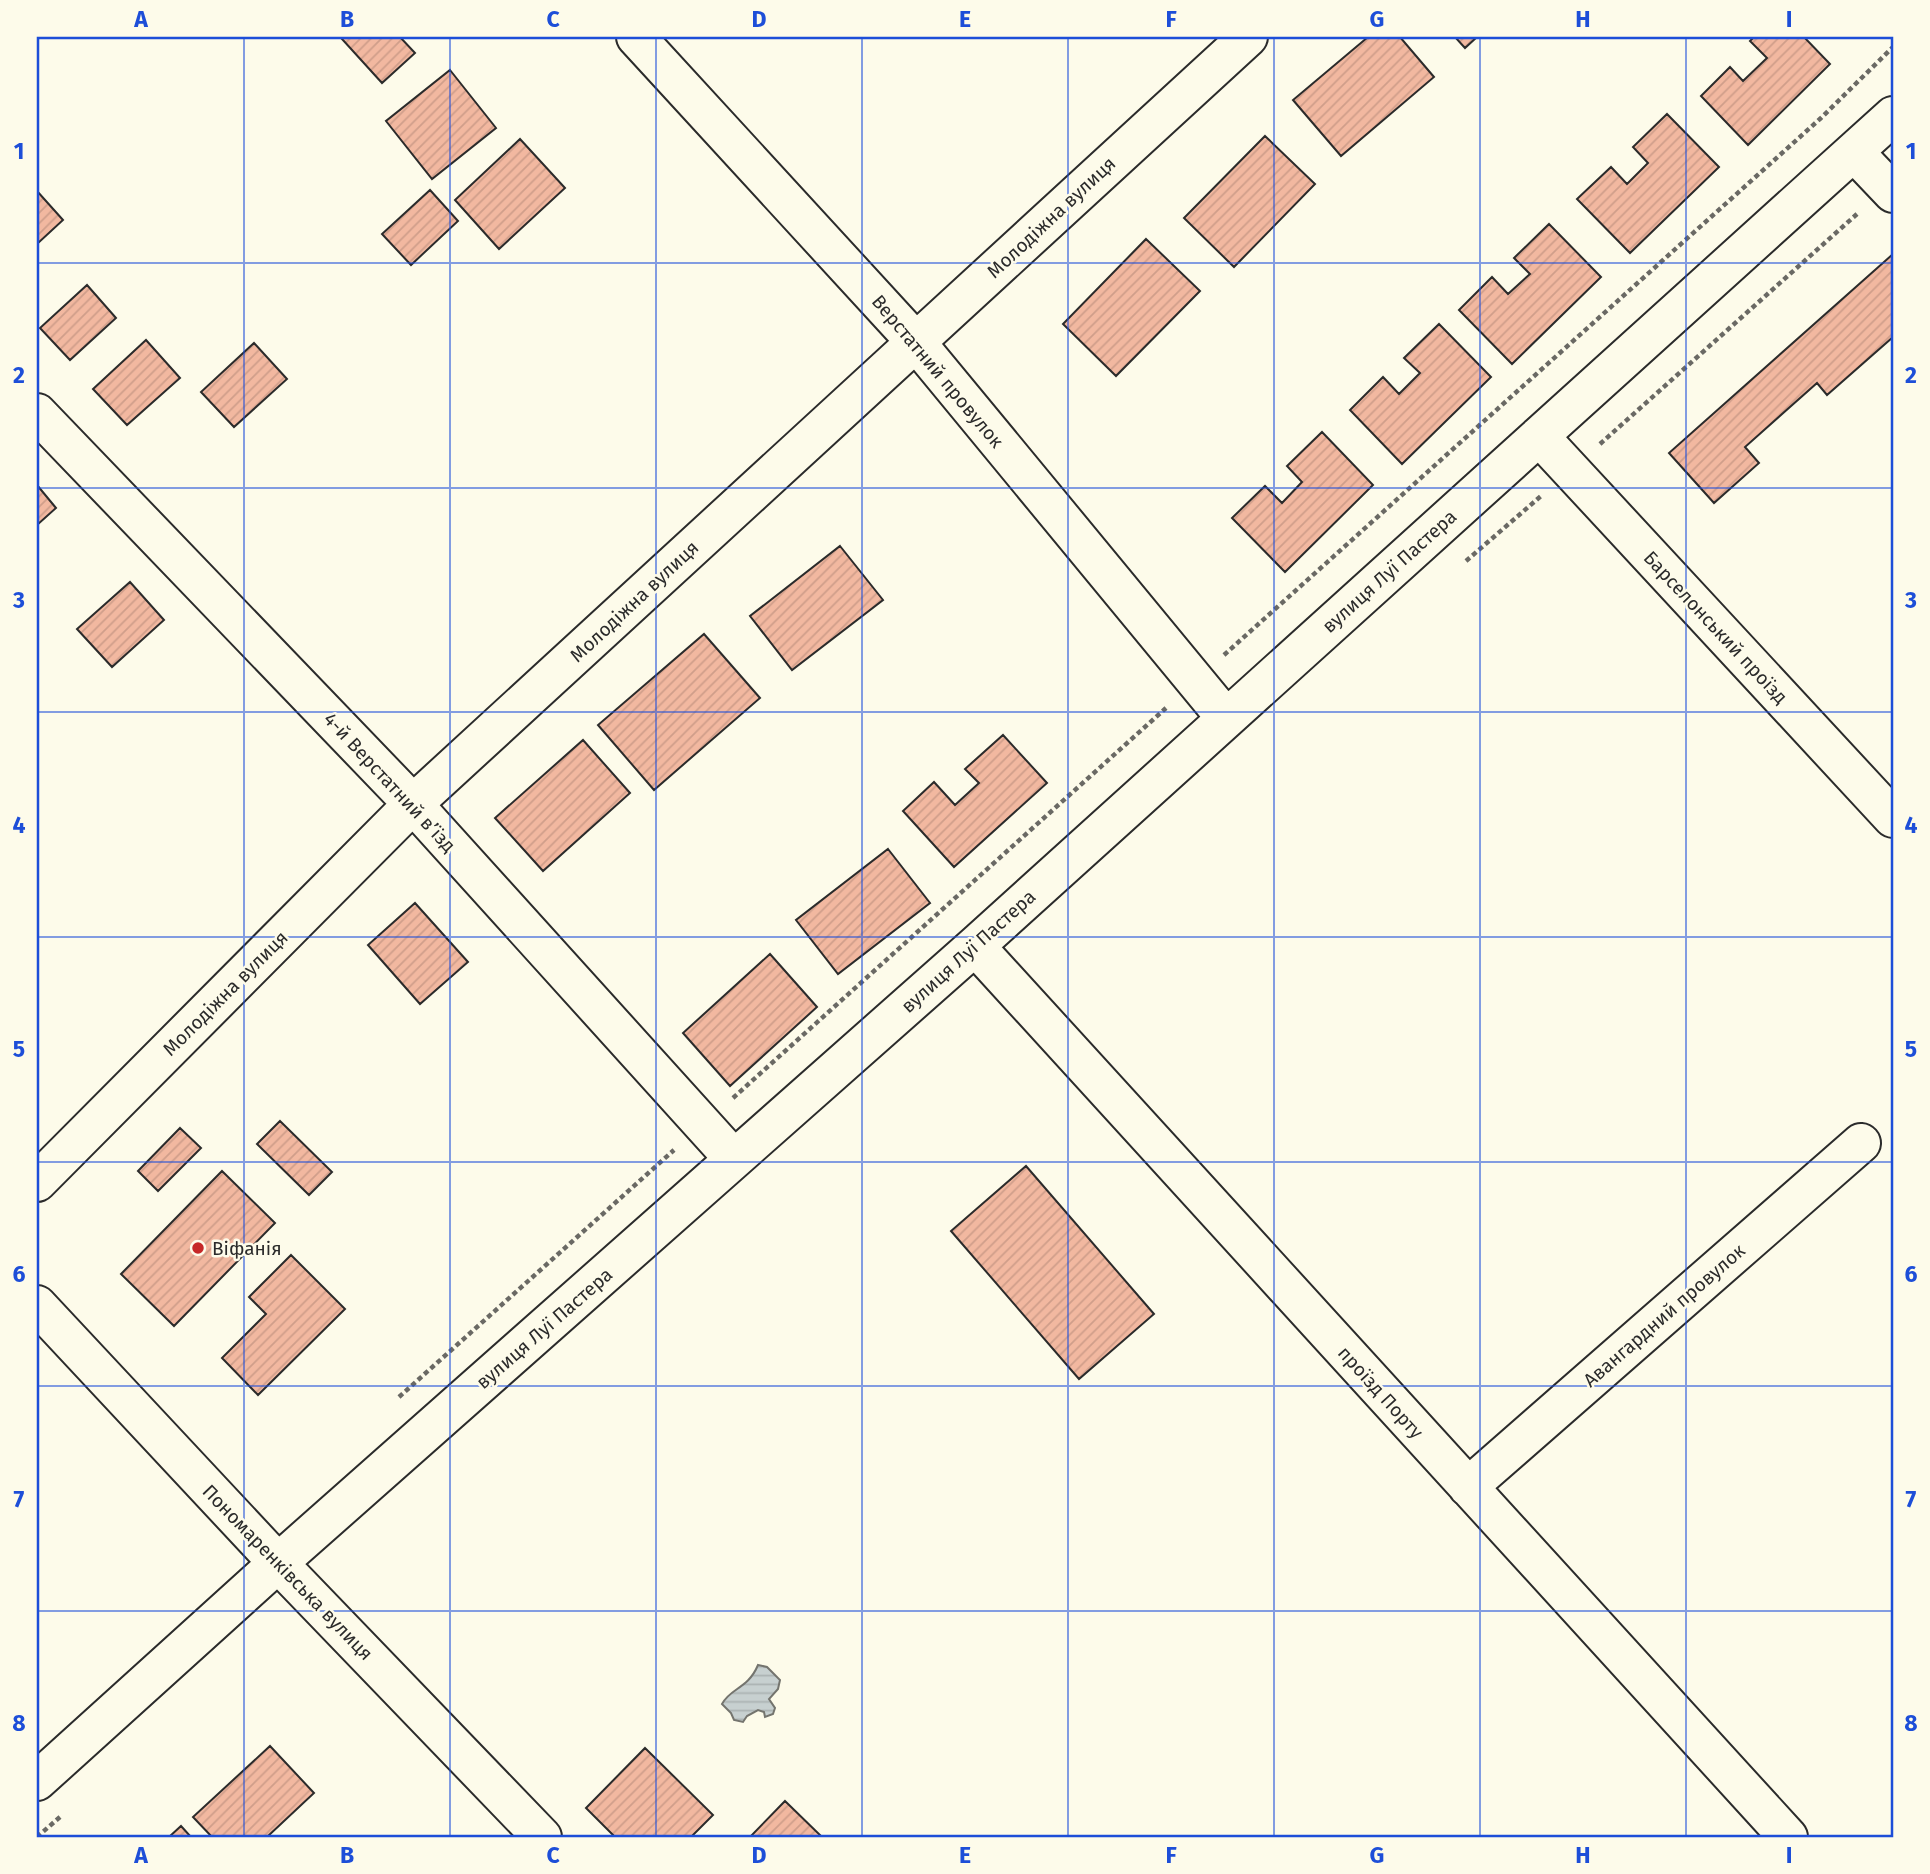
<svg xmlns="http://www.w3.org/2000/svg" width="1930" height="1874" font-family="'Fira Sans',sans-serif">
<defs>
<pattern id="water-rules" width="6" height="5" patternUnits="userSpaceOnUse" patternTransform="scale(1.75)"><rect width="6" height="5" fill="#c7d0d0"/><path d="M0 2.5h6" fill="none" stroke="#abb3b3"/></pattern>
<pattern id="building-hatch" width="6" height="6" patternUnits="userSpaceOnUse" patternTransform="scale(1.75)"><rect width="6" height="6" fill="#f2b8a0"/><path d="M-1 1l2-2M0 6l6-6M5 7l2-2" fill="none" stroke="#d09e8a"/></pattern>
</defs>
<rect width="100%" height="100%" fill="#fdfbea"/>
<!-- water -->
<path fill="url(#water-rules)" stroke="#74746e" stroke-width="2" d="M758 1665 767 1667 780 1680 778 1689 769 1699 775 1708 773 1714 765 1717 764 1712 758 1710 747 1716 743 1722 734 1720 731 1713 722 1704C730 1688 748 1689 758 1665Z"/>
<!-- building -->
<path fill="url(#building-hatch)" stroke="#2b2b2b" stroke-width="2" d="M344 37H400L415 53 382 83 342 39Z
M1368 37H1400L1434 77 1341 156 1293 100Z
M1455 37H1477L1465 48Z
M1754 37H1804L1830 64 1748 145 1701 96 1730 67 1743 81 1767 58 1750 41Z
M450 70 496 128 432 179 386 121Z
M1667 114 1719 167 1630 253 1577 199 1611 167 1627 184 1648 163 1633 147Z
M1265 136 1315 184 1234 267 1184 218Z
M520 139 565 188 499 249 455 200Z
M430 190 458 221 411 265 382 234Z
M37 191 63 220 37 244Z
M1549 224 1601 277 1512 364 1459 310 1492 277 1508 294 1530 274 1514 258Z
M1146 239 1200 291 1116 376 1063 324Z
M1893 254V337L1827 395 1817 383 1745 447 1759 463 1714 503 1669 453Z
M87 285 116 318 70 360 40 328Z
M1439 324 1491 377 1402 464 1350 410 1383 377 1399 394 1420 373 1404 358Z
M146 340 180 378 127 425 93 389Z
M254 343 287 379 234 427 201 392Z
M1322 432 1373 485 1285 572 1232 518 1265 486 1282 503 1302 482 1287 466Z
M37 485 56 508 37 525Z
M840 546 883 600 792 670 750 616Z
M130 582 164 620 112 667 77 629Z
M704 634 760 698 654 790 598 725Z
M1003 735 1047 783 954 867 903 811 934 782 955 805 979 783 965 769Z
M583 740 630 793 543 871 495 818Z
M888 849 930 903 838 974 796 920Z
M415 903 468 962 420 1004 368 945Z
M770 954 817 1007 730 1086 683 1033Z
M280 1121 332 1172 309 1195 257 1144Z
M180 1128 201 1148 158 1191 138 1171Z
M1026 1166 1154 1314 1079 1379 951 1231Z
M222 1171 275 1223 174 1326 121 1274Z
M291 1255 345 1309 258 1395 222 1358 266 1314 249 1297Z
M270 1746 314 1793 267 1837H212L193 1817Z
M645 1748 713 1815 691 1837H615L586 1808Z
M785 1801 822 1837H750Z
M181 1826 191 1837H169Z"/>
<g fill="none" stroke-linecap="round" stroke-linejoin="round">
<!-- minor casing -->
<g stroke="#2b2b2b" stroke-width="42">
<path id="minor" d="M636 37 915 341 1226 718
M1854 152 1893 193
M37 413 413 804 734 1159
M1539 436 1893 818
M975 946 1788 1837
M37 1182 413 804 1248 37
M37 1305 278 1563 542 1837
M1468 1487 1861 1143
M37 1781 278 1563 975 946 1893 116"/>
</g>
<!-- path -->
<path stroke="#6a6964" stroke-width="4.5" stroke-dasharray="5 3.5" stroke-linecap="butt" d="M1600 444 1857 214
M1466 561 1541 496
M1224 655 1821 118 1893 47
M733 1098 1166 708
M399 1397 674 1150
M37 1837 60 1817"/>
<!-- minor -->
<use href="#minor" stroke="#fdfbea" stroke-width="38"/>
</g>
<!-- grid -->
<path fill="none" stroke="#1d4ed8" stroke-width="2" stroke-opacity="0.55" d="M244 37V1837M450 37V1837M656 37V1837M862 37V1837M1068 37V1837M1274 37V1837M1480 37V1837M1686 37V1837M37 263H1893M37 488H1893M37 712H1893M37 937H1893M37 1162H1893M37 1386H1893M37 1611H1893"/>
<!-- markers -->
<circle fill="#c62828" stroke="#fdfbea" stroke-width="2.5" cx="198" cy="1248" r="7"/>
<g text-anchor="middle" stroke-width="5" stroke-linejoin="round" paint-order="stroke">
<!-- street labels -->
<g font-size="19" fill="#2b2b2b" stroke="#fdfbea">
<text transform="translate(1051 217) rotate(-43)" y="7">Молодіжна вулиця</text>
<text transform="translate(938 371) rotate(50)" y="7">Верстатний провулок</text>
<text transform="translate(1389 571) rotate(-42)" y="7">вулиця Луї Пастера</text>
<text transform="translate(634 601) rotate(-43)" y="7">Молодіжна вулиця</text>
<text transform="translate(1716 627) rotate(47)" y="7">Барселонський проїзд</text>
<text transform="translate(390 782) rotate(47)" y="7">4-й Верстатний в’їзд</text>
<text transform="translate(968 951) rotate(-42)" y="7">вулиця Луї Пастера</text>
<text transform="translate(225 993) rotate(-45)" y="7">Молодіжна вулиця</text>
<text transform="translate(1664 1315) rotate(-41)" y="7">Авангардний провулок</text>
<text transform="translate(544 1328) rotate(-41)" y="7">вулиця Луї Пастера</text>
<text transform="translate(1381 1392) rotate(48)" y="7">проїзд Порту</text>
<text transform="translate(288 1572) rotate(46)" y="7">Пономаренківська вулиця</text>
</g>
<!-- poi labels -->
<g font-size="19" fill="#2b2b2b" stroke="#fdfbea" text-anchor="start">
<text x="212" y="1255">Віфанія</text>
</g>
</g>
<!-- border -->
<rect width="1930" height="1874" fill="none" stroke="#fdfbea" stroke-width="77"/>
<rect x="38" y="38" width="1854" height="1798" fill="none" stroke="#1d4ed8" stroke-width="2.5"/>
<g font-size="23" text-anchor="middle" font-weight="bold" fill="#1d4ed8">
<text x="141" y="27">A</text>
<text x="347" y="27">B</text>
<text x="553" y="27">C</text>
<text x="759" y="27">D</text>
<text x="965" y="27">E</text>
<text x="1171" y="27">F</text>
<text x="1377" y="27">G</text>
<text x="1583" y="27">H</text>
<text x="1789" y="27">I</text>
<text x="19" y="159">1</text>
<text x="1911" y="159">1</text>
<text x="19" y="383">2</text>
<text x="1911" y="383">2</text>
<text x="19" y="608">3</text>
<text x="1911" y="608">3</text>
<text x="19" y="833">4</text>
<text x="1911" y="833">4</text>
<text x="19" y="1057">5</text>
<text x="1911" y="1057">5</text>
<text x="19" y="1282">6</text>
<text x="1911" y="1282">6</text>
<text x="19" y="1507">7</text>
<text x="1911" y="1507">7</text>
<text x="19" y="1731">8</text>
<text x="1911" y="1731">8</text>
<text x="141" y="1863">A</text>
<text x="347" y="1863">B</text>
<text x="553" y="1863">C</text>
<text x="759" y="1863">D</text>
<text x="965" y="1863">E</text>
<text x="1171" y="1863">F</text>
<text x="1377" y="1863">G</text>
<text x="1583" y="1863">H</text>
<text x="1789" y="1863">I</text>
</g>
</svg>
